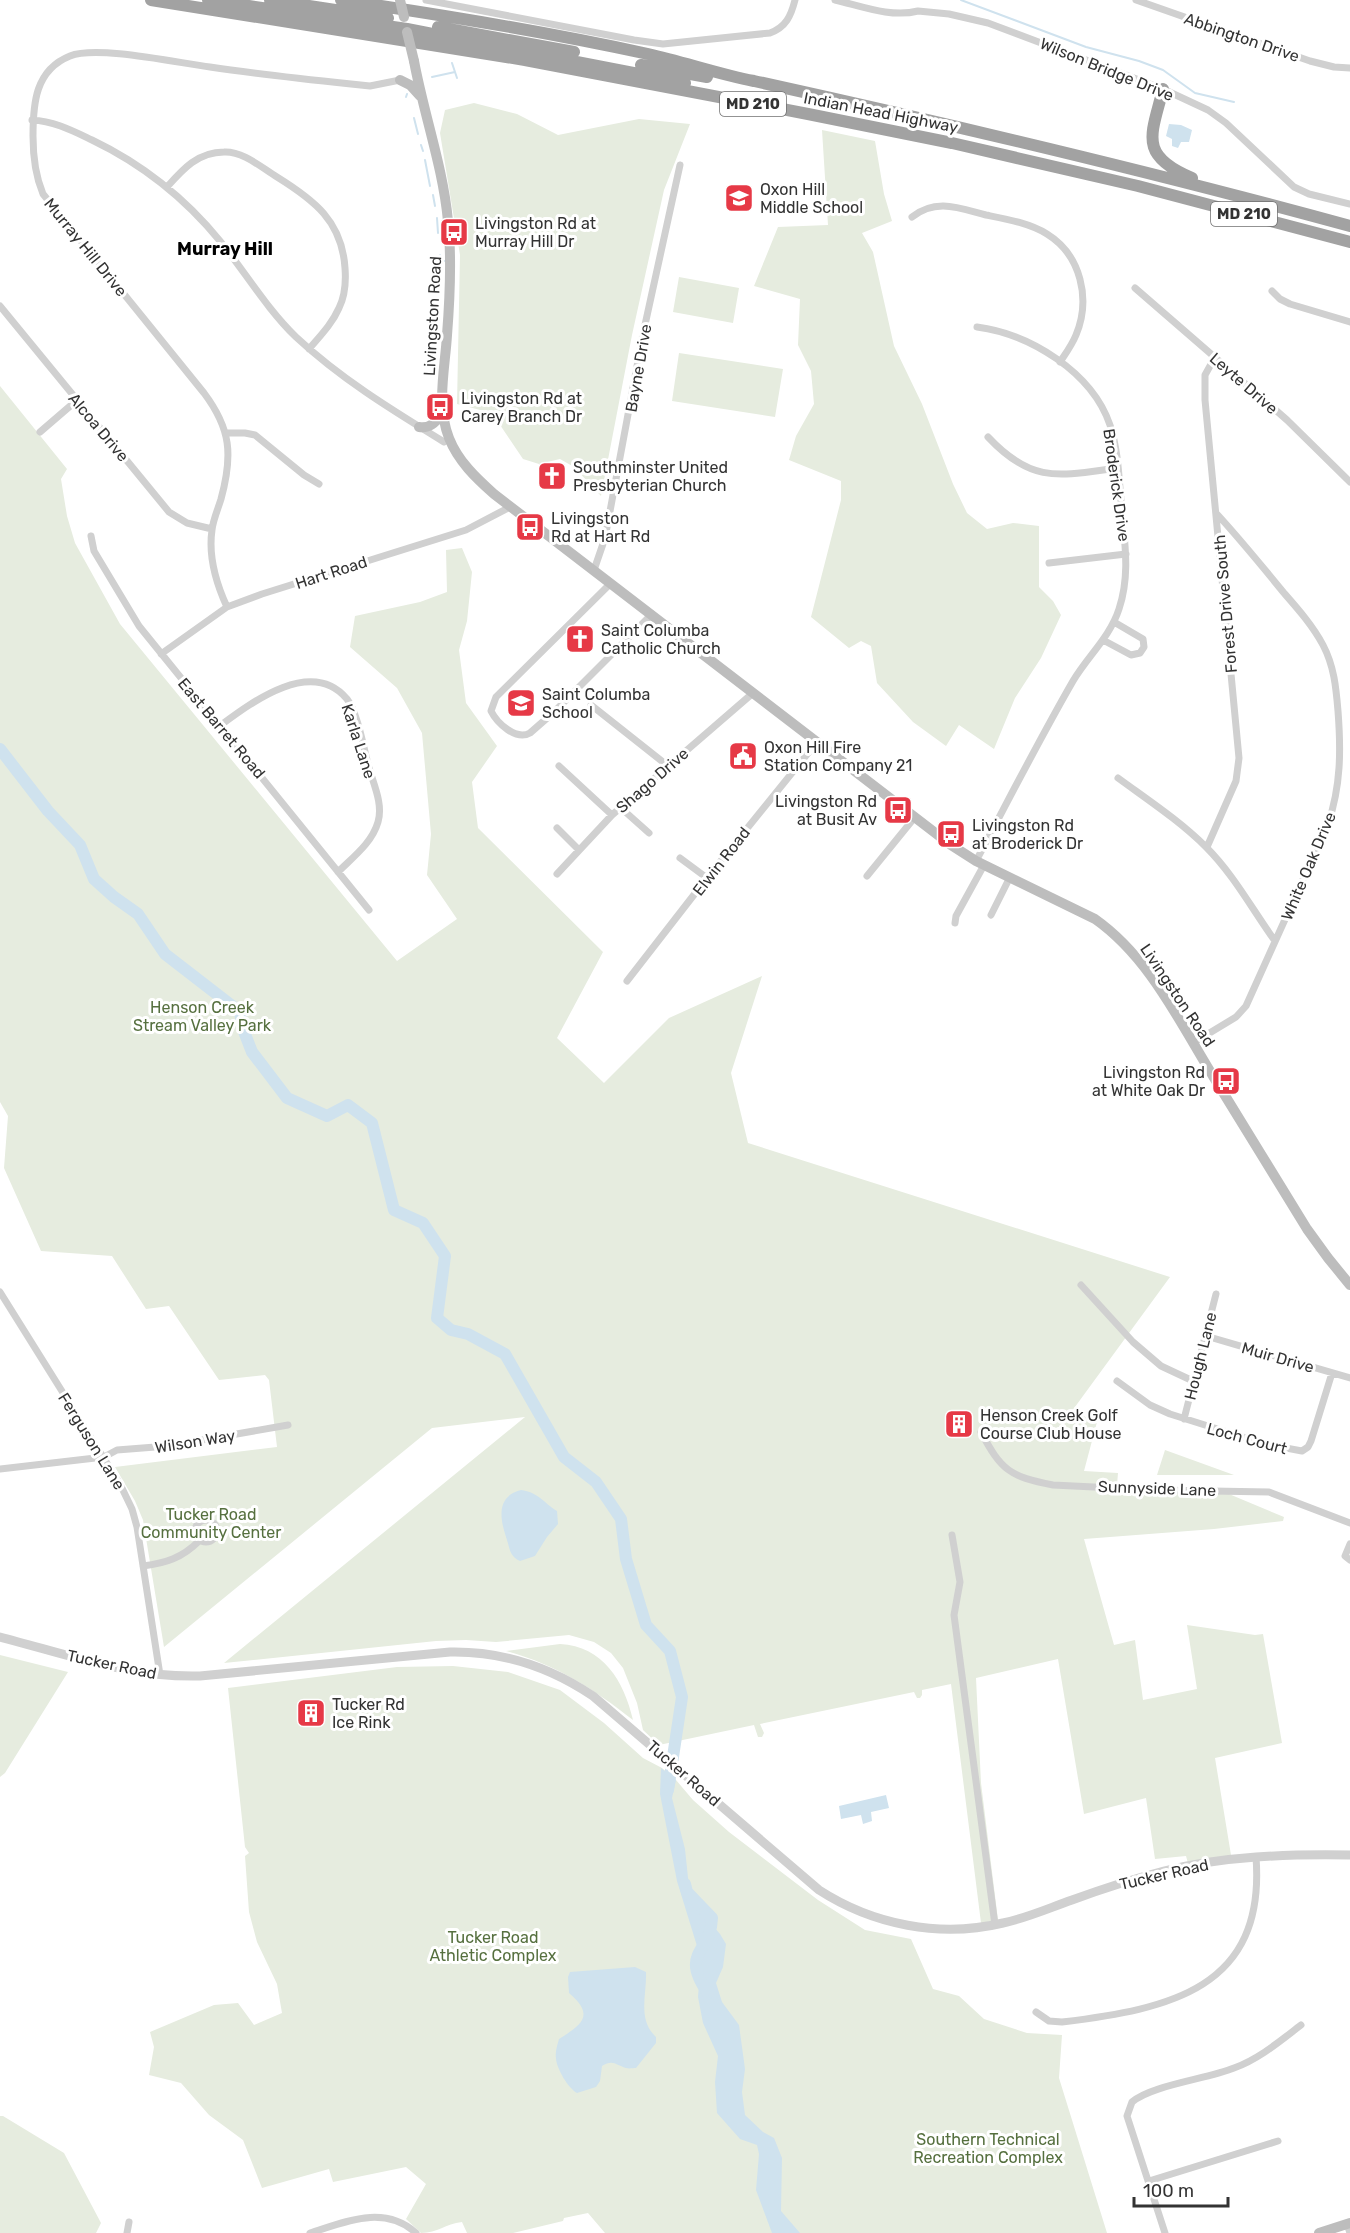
<svg xmlns="http://www.w3.org/2000/svg" width="1350" height="2233" font-family="Rubik,sans-serif">
<rect width="100%" height="100%" fill="#fff"/>
<!-- green -->
<path fill="#e6ecdf" d="M474 103 517 114 558 135 639 119 690 124 664 190 632 335 601 496 574 467 560 459 539 464 523 459 492 413 457 404 460 255 440 133 445 110Z
M822 130 875 141 884 194 892 221 862 233 873 252 894 346 922 404 953 484 967 513 987 529 1013 523 1039 526V587L1053 601 1061 615 1041 658 1015 698 994 749 959 725 946 746 913 722 877 683 871 646 861 641 849 648 811 617 841 500V481L789 460 796 436 814 404 811 371 798 345 800 299 754 286 778 227 828 225Z
M679 277 739 288 733 323 673 312Z
M679 353 783 369 775 417 672 401Z
M0 386 67 469 61 479 67 516 75 543 120 624 397 961 457 919 427 875 431 834 422 733 397 688 350 647 355 616 420 602 447 592 446 550 462 548 472 572 467 621 459 650 466 703 497 746 472 782 478 828 603 952 557 1038 604 1083 669 1018 762 976 731 1073 748 1143 1170 1277 1072 1411 1097 1422 1084 1471 1118 1473 1117 1485 1217 1489 1284 1517 1283 1521 1214 1529 1084 1539 1114 1645 1135 1640 1143 1700 1197 1689 1187 1625 1255 1635 1263 1634 1282 1743 1215 1758 1232 1861 1189 1867 1186 1856 1155 1859 1146 1798 1084 1814 1058 1659 976 1678 981 1783 998 1920 981 1923 951 1684 922 1690V1695L920 1698H917L914 1692 760 1724 764 1733 762 1737H758L754 1725 659 1745 643 1730 637 1703 623 1668 611 1653 594 1642 569 1635 496 1642 466 1640 436 1641 224 1663 525 1417 432 1428 164 1647 143 1520 135 1501 115 1467 277 1447 269 1380 265 1375 219 1380 169 1306 146 1309 112 1256 41 1251 4 1168 8 1116 0 1102Z
M1165 1450 1234 1475H1157Z
M560 1644C603 1646 624 1681 633 1720 592 1688 557 1665 506 1651Z
M0 1655 68 1672 5 1773 0 1777Z
M453 1666 508 1672 560 1690 604 1723 643 1758 662 1768 676 1780 693 1800 729 1832 818 1900 865 1930 911 1939 933 1989 959 1996 984 2019 1027 2033 1062 2035 1059 2078 1107 2233H605L588 2213 564 2218 563 2221 513 2233H467L462 2222C445 2224 438 2233 421 2233L406 2219 426 2184 406 2167 333 2182 329 2169 262 2188 243 2140 209 2115 181 2083 149 2075 154 2047 150 2032 214 2005 238 2003 254 2025 282 2013 277 1984 257 1942 249 1912 245 1856 249 1853 245 1847 228 1688 397 1667Z
M0 2116H3L64 2153 101 2223 96 2233H0Z"/>
<!-- water -->
<path fill="#cfe2ee" d="M1169 124 1181 125 1192 130 1189 142H1181L1178 148 1172 146V139L1166 136Z
M521 1490C538 1492 544 1503 557 1511L558 1524 547 1537 535 1556 520 1561C509 1556 510 1548 506 1537 500 1519 496 1496 521 1490Z
M661 1768 676 1780 672 1798 685 1849 689 1887 695 1905 720 1934 726 1944 723 1967 716 1983 722 2002 739 2025 745 2069 742 2092 745 2115 763 2132 774 2138 782 2158 781 2211 800 2233H772L756 2190 759 2154 757 2145 740 2139 717 2113 715 2082 718 2056 703 2023 698 1997 701 1959 677 1881 660 1794Z
M886 1795 889 1808 871 1812 872 1821 863 1824 861 1815 841 1819 839 1806Z
M635 1967 646 1972C647 1995 637 2019 656 2037V2043L636 2068C633 2068 629 2069 626 2068 616 2065 613 2059 602 2066L600 2081 596 2087 577 2093C568 2088 557 2069 556 2059 555 2052 557 2046 559 2039 581 2025 596 2016 569 1993L568 1977 570 1972Z"/>
<g fill="none" stroke-linecap="round" stroke-linejoin="round">
<!-- stream -->
<path stroke="#cfe2ee" stroke-width="2" d="M961 0 1086 47 1139 61 1163 70 1195 93 1234 102
M452 63 457 78
M432 77 455 72
M406 97 407 94
M414 118 418 134
M421 145 423 151
M425 160 430 186
M433 195 435 206
M437 218 438 233
M440 255 439 261H444"/>
<!-- river -->
<path stroke="#cfe2ee" stroke-width="12" d="M0 749 48 811 80 845 94 879 114 897 138 914 165 954 240 1012 243 1029 252 1052 287 1098 327 1116 348 1105 372 1123 394 1210 423 1223 445 1256 437 1318 451 1330 468 1334 505 1354 564 1457 596 1482 621 1519 626 1559 646 1625 670 1651 682 1697 668 1790
M685 1884 687 1892 712 1918C711 1953 679 1952 708 1993"/>
<!-- minor -->
<path stroke="#d0d0d0" stroke-width="7" d="M426 0 634 40 663 44 770 33C786 27 791 16 795 0
M835 0C861 6 891 18 918 11L949 14 988 23 1163 89 1208 110 1226 123 1294 187 1309 194 1350 204
M1136 0 1310 61 1334 67 1350 68
M32 120C54 121 73 131 92 140 142 164 185 198 220 241 245 272 267 309 296 337 341 379 392 410 444 442L449 439
M167 187C183 169 198 152 224 152 243 151 262 168 277 177 314 200 342 221 345 268 346 281 345 296 339 308 332 324 320 336 309 349
M912 217C936 198 959 208 986 215 1006 219 1029 223 1047 234 1081 255 1091 299 1076 335 1072 345 1066 353 1060 362
M1135 288 1287 420 1350 482
M1272 291 1280 299 1290 304 1350 322
M0 306 169 512 187 523 212 529
M40 432 76 401
M227 433H245L255 435 304 475 319 484
M988 437C1032 484 1059 476 1117 468
M91 536 94 551 139 626 369 910
M1049 563 1126 554
M594 570 605 538 643 334 680 165
M611 583 496 697 491 711C497 723 516 741 530 733L554 712 652 614
M227 607C216 583 208 557 212 530 213 520 218 509 221 499 233 455 231 429 204 393L43 194C35 175 33 157 33 136 33 104 35 70 70 56 97 45 178 63 210 67 257 74 304 79 351 84L370 86 400 80
M1103 640 1131 655 1140 653 1144 647 1143 639 1114 622
M161 654 227 607 262 594 466 530 510 507
M591 705 668 766
M221 725C252 702 312 657 347 699 357 712 363 744 367 760 371 780 384 802 378 822 372 843 353 857 338 872
M559 766 612 815
M1118 778C1148 800 1180 821 1206 847 1234 875 1252 909 1275 941
M621 808 649 833
M557 828 579 850
M1207 847 1236 781 1239 758 1205 400V375L1215 357
M680 858 707 878
M976 861C1008 801 1039 740 1073 681 1087 657 1110 637 1119 609 1130 576 1125 545 1122 511 1119 483 1119 452 1110 425 1092 372 1030 334 977 327
M557 874 612 815 753 693
M867 876 915 817
M991 915 1010 877
M955 923 956 916 984 865
M627 981 707 878 817 742
M1193 1043 1236 1017 1246 1006 1328 824C1341 786 1341 750 1338 711 1336 687 1334 666 1323 645 1313 626 1298 609 1284 593 1262 566 1240 539 1216 513
M1081 1285 1133 1342 1161 1366 1193 1381
M0 1292 120 1484 132 1509 137 1527 160 1675
M1206 1336 1350 1378
M1117 1381 1150 1405 1170 1414 1265 1444 1302 1451 1308 1447 1311 1441 1332 1373
M1184 1419 1216 1294
M981 1432C1001 1470 1010 1477 1053 1485L1155 1490 1269 1492 1350 1523
M0 1469 104 1457 117 1450 168 1446 288 1425
M195 1531a11 11 0 1 1 22 0a11 11 0 1 1-22 0Z
M952 1535 960 1582 954 1615 995 1925
M1350 1544 1345 1556 1350 1560
M143 1566C166 1563 182 1558 199 1541
M1036 2012 1049 2021 1062 2022C1169 2009 1266 1989 1256 1857
M1149 2181 1278 2141
M1347 2224 1350 2233
M127 2233 129 2222
M310 2233C345 2222 384 2204 416 2233
M1165 2233 1127 2116 1132 2102C1152 2085 1207 2079 1234 2068 1259 2059 1280 2041 1301 2025"/>
<!-- tertiary -->
<path stroke="#d0d0d0" stroke-width="9" d="M0 1637C66 1654 131 1678 200 1676L450 1652C502 1651 550 1667 593 1696L819 1890C873 1925 940 1938 1003 1923 1027 1918 1049 1908 1072 1900 1102 1889 1133 1879 1164 1871 1224 1856 1288 1854 1350 1855"/>
<!-- secondary -->
<path stroke="#bdbdbd" stroke-width="10" d="M414 61C424 115 443 167 448 221 452 259 450 297 447 335 445 369 436 405 449 438 458 461 476 478 494 494L951 845 976 861 1095 919C1149 957 1179 1021 1213 1076 1244 1127 1276 1178 1307 1229L1328 1258 1350 1285
M400 80 410 85 420 96
M419 427C431 429 436 421 443 413
M1319 2233 1350 2223"/>
<!-- trunk -->
<path stroke="#a2a2a2" stroke-width="12" d="M151 0 525 60 808 114 952 143 1138 186 1350 242
M208 0 407 29 685 83
M270 0 388 18
M341 0C444 15 547 32 648 54 684 62 718 74 754 81 954 125 1153 172 1350 226
M438 27 574 52
M641 65 707 77
M1163 89C1152 134 1137 155 1192 178"/>
<!-- secondary-bridge -->
<path stroke="#bdbdbd" stroke-width="10" d="M400 0 404 17
M407 32 414 61"/>
</g>
<!-- icons -->
<defs>
<g id="school-square" transform="scale(1.5)"><rect x="-9" y="-9" width="18" height="18" rx="4" fill="#e63946" stroke="#fff"/><path d="M0-5L7-2L0 1L-7-2ZM-4 1L0 2.5L4 1V4Q0 6-4 4Z" fill="#fff"/></g>
<g id="bus-square" transform="scale(1.5)"><rect x="-9" y="-9" width="18" height="18" rx="4" fill="#e63946" stroke="#fff"/><path d="M-5-6H5V4H4V6H2V4H-2V6H-4V4H-5ZM-3.5-4V0h7V-4ZM-3.5 1.2v1.5H-2V1.2ZM2 1.2v1.5H3.5V1.2Z" fill="#fff"/></g>
<g id="church-square" transform="scale(1.5)"><rect x="-9" y="-9" width="18" height="18" rx="4" fill="#e63946" stroke="#fff"/><path d="M-1.2-6h2.4v3.5h3.3v2.4h-3.3V6h-2.4V-.1h-3.3v-2.4h3.3Z" fill="#fff"/></g>
<g id="civic-square" transform="scale(1.5)"><rect x="-9" y="-9" width="18" height="18" rx="4" fill="#e63946" stroke="#fff"/><path d="M-.6-6.5H3V-4.5H.6V-3L4-1V1h2V6H-6V1h2V-1L-.6-3ZM-1.2 2.5V6h2.4V2.5Z" fill="#fff"/></g>
<g id="building-square" transform="scale(1.5)"><rect x="-9" y="-9" width="18" height="18" rx="4" fill="#e63946" stroke="#fff"/><path d="M-4-6H4V6H1V3H-1V6H-4ZM-2.5-4.3h1.7v1.8h-1.7ZM.8-4.3h1.7v1.8H.8ZM-2.5-1h1.7V.8h-1.7ZM.8-1h1.7V.8H.8Z" fill="#fff"/></g>
</defs>
<g fill-rule="evenodd">
<use href="#school-square" x="739" y="198"/>
<use href="#bus-square" x="454" y="232"/>
<use href="#bus-square" x="440" y="407"/>
<use href="#church-square" x="552" y="476"/>
<use href="#bus-square" x="530" y="527"/>
<use href="#church-square" x="580" y="639"/>
<use href="#school-square" x="521" y="703"/>
<use href="#civic-square" x="743" y="756"/>
<use href="#bus-square" x="898" y="810"/>
<use href="#bus-square" x="951" y="834"/>
<use href="#bus-square" x="1226" y="1081"/>
<use href="#building-square" x="959" y="1424"/>
<use href="#building-square" x="311" y="1713"/>
</g>
<g text-anchor="middle" stroke-width="6" stroke-linejoin="round" paint-order="stroke">
<!-- shield labels -->
<g fill="#fff" stroke="#707070" stroke-width="1.5">
<rect x="720" y="92" width="66" height="24" rx="4.5"/>
<rect x="1211" y="202" width="66" height="24" rx="4.5"/>
</g>
<g font-size="15" font-weight="bold" fill="#333">
<text x="753" y="109">MD 210</text>
<text x="1244" y="219">MD 210</text>
</g>
<!-- street labels -->
<g font-size="16" fill="#333" stroke="#fff">
<text transform="translate(1242 37) rotate(19)" y="6">Abbington Drive</text>
<text transform="translate(1107 69) rotate(22)" y="6">Wilson Bridge Drive</text>
<text transform="translate(881 112) rotate(11)" y="6">Indian Head Highway</text>
<text transform="translate(86 247) rotate(51)" y="6">Murray Hill Drive</text>
<text transform="translate(432 316) rotate(-87)" y="6">Livingston Road</text>
<text transform="translate(638 368) rotate(-80)" y="6">Bayne Drive</text>
<text transform="translate(1244 383) rotate(41)" y="6">Leyte Drive</text>
<text transform="translate(99 427) rotate(50)" y="6">Alcoa Drive</text>
<text transform="translate(1117 485) rotate(82)" y="6">Broderick Drive</text>
<text transform="translate(331 572) rotate(-18)" y="6">Hart Road</text>
<text transform="translate(1225 604) rotate(-95)" y="6">Forest Drive South</text>
<text transform="translate(222 728) rotate(50)" y="6">East Barret Road</text>
<text transform="translate(359 741) rotate(72)" y="6">Karla Lane</text>
<text transform="translate(652 780) rotate(-41)" y="6">Shago Drive</text>
<text transform="translate(721 861) rotate(-52)" y="6">Elwin Road</text>
<text transform="translate(1308 866) rotate(-67)" y="6">White Oak Drive</text>
<text transform="translate(1178 995) rotate(56)" y="6">Livingston Road</text>
<text transform="translate(1200 1356) rotate(-76)" y="6">Hough Lane</text>
<text transform="translate(1278 1357) rotate(16)" y="6">Muir Drive</text>
<text transform="translate(1247 1438) rotate(15)" y="6">Loch Court</text>
<text transform="translate(92 1441) rotate(58)" y="6">Ferguson Lane</text>
<text transform="translate(195 1441) rotate(-9)" y="6">Wilson Way</text>
<text transform="translate(1157 1488) rotate(2)" y="6">Sunnyside Lane</text>
<text transform="translate(112 1664) rotate(12)" y="6">Tucker Road</text>
<text transform="translate(684 1773) rotate(41)" y="6">Tucker Road</text>
<text transform="translate(1164 1874) rotate(-13)" y="6">Tucker Road</text>
</g>
<!-- poi labels -->
<g font-size="16" fill="#333" stroke="#fff" text-anchor="start">
<text x="760" y="195">Oxon Hill<tspan x="760" dy="18">Middle School</tspan></text>
<text x="475" y="229">Livingston Rd at<tspan x="475" dy="18">Murray Hill Dr</tspan></text>
<text x="461" y="404">Livingston Rd at<tspan x="461" dy="18">Carey Branch Dr</tspan></text>
<text x="573" y="473">Southminster United<tspan x="573" dy="18">Presbyterian Church</tspan></text>
<text x="551" y="524">Livingston<tspan x="551" dy="18">Rd at Hart Rd</tspan></text>
<text x="601" y="636">Saint Columba<tspan x="601" dy="18">Catholic Church</tspan></text>
<text x="542" y="700">Saint Columba<tspan x="542" dy="18">School</tspan></text>
<text x="764" y="753">Oxon Hill Fire<tspan x="764" dy="18">Station Company 21</tspan></text>
<text x="877" y="807" text-anchor="end">Livingston Rd<tspan x="877" dy="18">at Busit Av</tspan></text>
<text x="972" y="831">Livingston Rd<tspan x="972" dy="18">at Broderick Dr</tspan></text>
<text x="1205" y="1078" text-anchor="end">Livingston Rd<tspan x="1205" dy="18">at White Oak Dr</tspan></text>
<text x="980" y="1421">Henson Creek Golf<tspan x="980" dy="18">Course Club House</tspan></text>
<text x="332" y="1710">Tucker Rd<tspan x="332" dy="18">Ice Rink</tspan></text>
</g>
<!-- park labels -->
<g font-size="16" fill="#56703f" stroke="#fff">
<text x="202" y="1013">Henson Creek<tspan x="202" dy="18">Stream Valley Park</tspan></text>
<text x="211" y="1520">Tucker Road<tspan x="211" dy="18">Community Center</tspan></text>
<text x="493" y="1943">Tucker Road<tspan x="493" dy="18">Athletic Complex</tspan></text>
<text x="988" y="2145">Southern Technical<tspan x="988" dy="18">Recreation Complex</tspan></text>
</g>
<!-- neighbourhood labels -->
<g font-size="18" font-weight="bold" fill="#000" stroke="#fff">
<text x="225" y="255">Murray Hill</text>
</g>
</g>
<!-- scale -->
<path d="M1134 2197v9h94v-9" fill="none" stroke="#333333" stroke-width="3"/>
<text x="1143" y="2197" font-size="18" fill="#333333" stroke="#ffffff" stroke-width="4.5" paint-order="stroke">100 m</text>
</svg>
